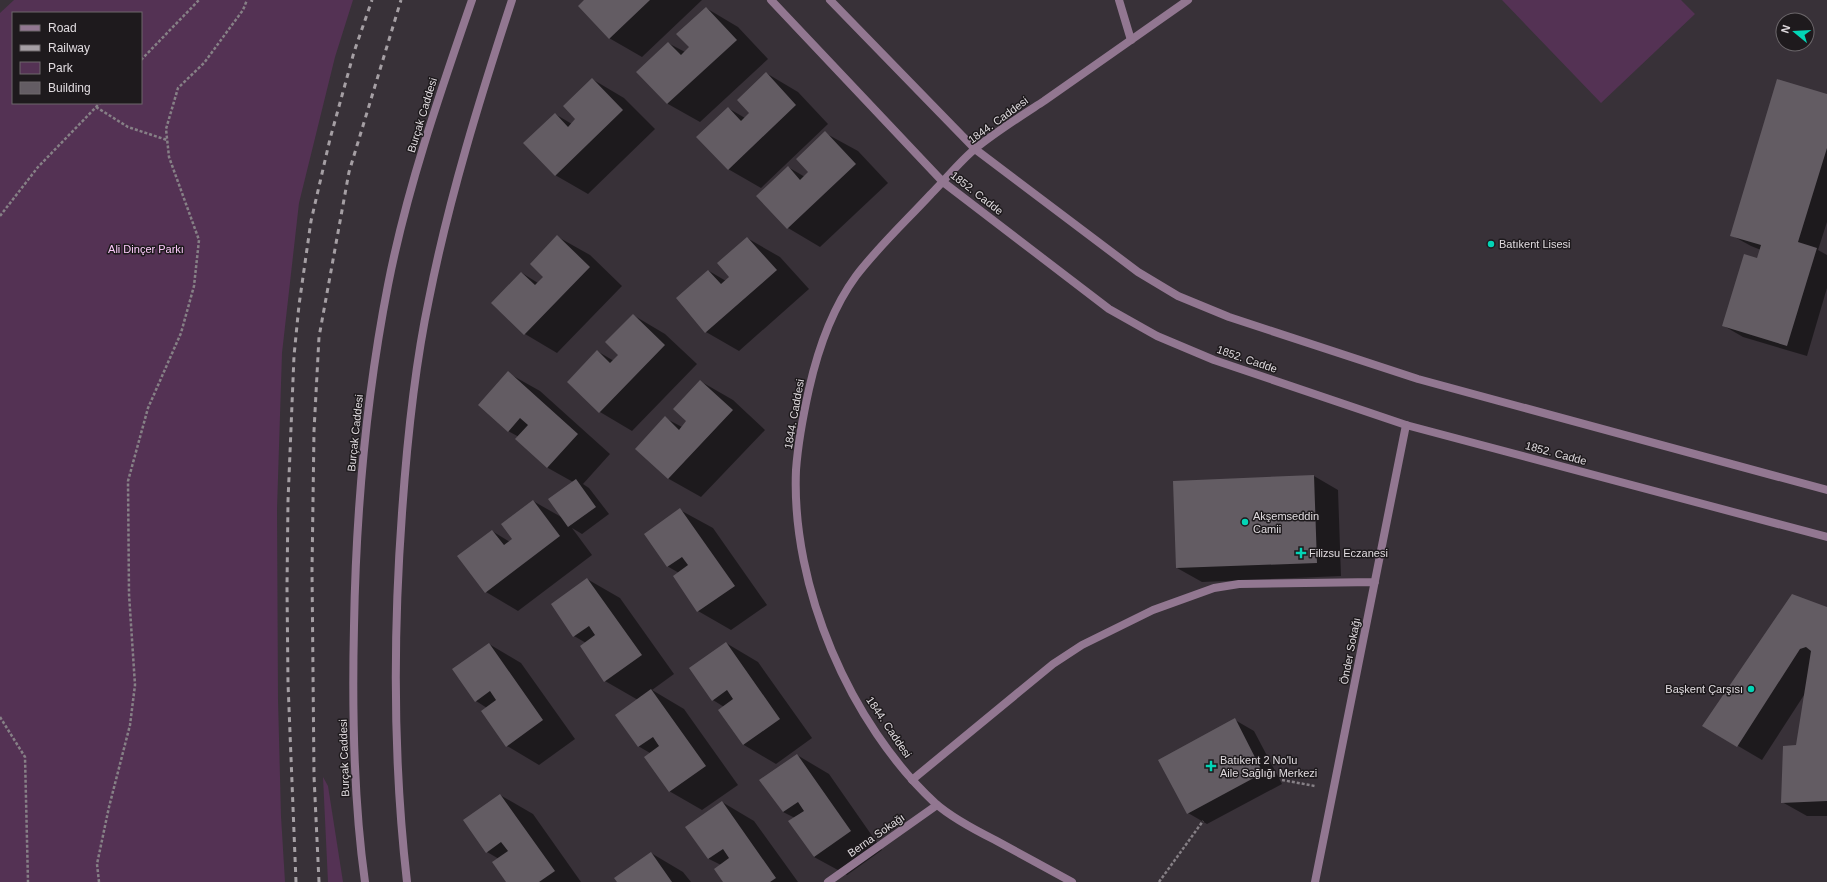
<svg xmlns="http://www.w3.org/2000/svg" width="1827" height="882" font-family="Arial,sans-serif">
<rect width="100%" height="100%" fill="#383138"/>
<!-- green -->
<path fill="#543254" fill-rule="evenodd" d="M14 0H353L335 57 299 203 282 353 277 509 278 699 281 816 285 882H0V13ZM13 13H141V103H13Z
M1502 0H1681L1695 14 1601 103Z
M323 777 328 786 343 882H328Z"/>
<!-- shadow -->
<path fill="#0007" d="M585 0H702L642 57 609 38Z
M706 8 738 27 768 59 700 122 668 104 638 72 668 43 685 52 690 48Z
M766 73 798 92 828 124 761 188 728 169V108L745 118 751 113Z
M592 79 624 98 655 129 588 194 555 175V114L572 124 577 119Z
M1827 95V222L1818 250 1827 255V288L1807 356 1743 337 1724 326 1758 259 1761 250 1751 246 1731 235Z
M825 133 858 151 888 183 820 247 788 228V167L805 177 810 172Z
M558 237 590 255 622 286 557 353 525 334 522 273 538 283 544 277Z
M747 238 780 257 809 289 739 351 706 332 677 298 709 271 726 281 731 277Z
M633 315 665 334 697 364 632 431 600 412 568 382 597 351 614 361 619 355Z
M508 373 540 391 610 454 583 484 589 488 609 514 582 534 572 528 592 555 518 611 486 592 492 531 510 542 514 539 533 501 563 518 573 482 548 468 517 439 519 437 508 431Z
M700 381 733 400 765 430 701 497 669 479 636 449 665 418 682 427 687 421Z
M1314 476 1338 490 1341 576 1202 582 1177 568Z
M680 510 713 528 767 605 731 630 698 611 679 573 667 566Z
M587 579 620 598 674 674 652 690 684 709 738 785 702 810 669 791 650 753 638 746V700L605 681 586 643 574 636Z
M1827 608V816H1807L1782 802 1797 746 1806 692 1762 760 1704 726Z
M726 643 758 662 812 738 776 764 744 745 719 710 724 707 713 700Z
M489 644 521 663 575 739 539 765 507 746 487 708 476 701Z
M1235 720 1254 731 1282 784 1207 824 1188 813Z
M797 755 829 774 882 850 847 875 814 857 795 818 783 812Z
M500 795 533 814 581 882H508L499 859 487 852Z
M722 802 754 821 798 882H725L721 865 709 859 687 827Z
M651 853 683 872 691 882H618Z"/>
<!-- building -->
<path fill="#635c63" d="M584 0H650L609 39 578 6Z
M706 7 737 40 667 104 636 72 668 42 681 55 689 47 676 34Z
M766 72 796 105 728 170 696 137 728 107 741 121 749 113 737 100Z
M592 78 623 110 555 176 523 143 555 113 568 127 575 119 563 106Z
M1777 79 1827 94V148L1798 242 1817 248 1787 346 1722 326 1744 254 1757 258 1761 245 1730 236Z
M825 131 856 164 787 229 756 196 788 166 800 180 808 172 796 159Z
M557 235 590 267 524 335 491 303 521 272 535 285 543 277 530 264Z
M747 237 777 270 705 333 676 298 708 270 721 284 729 277 717 263Z
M633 314 665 345 599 413 567 382 597 350 610 363 618 355 605 342Z
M508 371 578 434 547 468 515 439 528 425 520 418 508 432 478 405Z
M700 380 733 410 668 479 635 449 665 416 679 430 686 421 673 409Z
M1314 475 1317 563 1176 568 1173 481Z
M576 479 596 507 568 527 548 499Z
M533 500 560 536 485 593 457 556 492 530 504 545 512 539 501 524Z
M680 508 735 586 697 612 673 576 688 565 682 557 667 567 644 534Z
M587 578 642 655 604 682 580 646 595 635 589 626 573 637 551 604Z
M1792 594 1827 607V801L1781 803 1783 746 1796 745 1811 651 1806 647 1800 649 1737 747 1702 726Z
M726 642 780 719 743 745 718 710 733 699 727 690 712 701 689 668Z
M489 643 543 720 506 747 481 711 496 700 490 691 475 702 452 669Z
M651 689 706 766 669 792 644 757 659 746 653 737 638 747 615 715Z
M1235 718 1263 773 1187 814 1158 760Z
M797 754 851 831 814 857 788 821 804 811 798 802 783 812 759 780Z
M500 794 555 871 539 882H506L492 862 508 851 501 842 486 853 463 820Z
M722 801 776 878 770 882H723L714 869 729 858 723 849 708 859 685 827Z
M651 852 672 882H617L614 878Z"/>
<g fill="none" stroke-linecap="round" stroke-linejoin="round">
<!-- path -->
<path stroke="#868086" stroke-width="2.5" stroke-dasharray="3 2" stroke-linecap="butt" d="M141 60 199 0
M96 107 128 127 167 140
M0 216 38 167 100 103
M0 717 25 757 28 882
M1282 780 1315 786
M99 882 97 864 109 807 130 725 135 685 129 594 128 481 148 408 181 333 194 286 199 240 169 157 166 129 178 88 204 63 243 10 247 0
M1159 882 1203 821"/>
<!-- minor -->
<path stroke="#927791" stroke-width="8" d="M1119 0 1131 40
M912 780 1053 664 1082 645 1153 610 1214 588 1239 584 1375 582
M828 882 937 805
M1315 882 1406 425"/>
<!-- tertiary -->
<path stroke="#927791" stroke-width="8" d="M771 0 943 182 1109 309 1157 336 1214 360 1406 425 1827 537
M830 0 975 149 1138 272 1178 296 1229 317 1418 379 1827 490
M365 882C353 797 352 711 354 626 356 512 366 397 388 285 407 188 440 93 472 0
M407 882C393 760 393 636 402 513 407 441 414 370 429 299 449 198 480 98 512 0
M1072 882C1046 868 1021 854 995 840 975 830 952 818 935 803 850 724 791 587 796 470 798 443 803 416 809 389 818 349 831 310 856 276 878 247 906 221 931 194 946 179 960 161 976 148 997 131 1021 116 1044 101 1092 67 1140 34 1188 0"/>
<!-- rail -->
<path stroke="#a59fa4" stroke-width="3" stroke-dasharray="5 5" stroke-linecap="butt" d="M296 882 288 683 287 587 288 501 294 356 299 305 311 221 330 139 354 52 372 0
M319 882 314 776 312 571 314 431 319 337 349 172 401 0"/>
</g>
<!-- markers -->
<g fill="#03d5b6" stroke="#1e1a1d" stroke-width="1.5">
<circle cx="1491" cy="244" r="4"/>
<circle cx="1245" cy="522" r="4"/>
<path d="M1299 547h4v4h4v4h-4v4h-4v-4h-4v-4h4z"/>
<circle cx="1751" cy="689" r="4"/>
<path d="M1209 760h4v4h4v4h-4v4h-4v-4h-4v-4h4z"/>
</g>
<g text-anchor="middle" stroke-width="3" stroke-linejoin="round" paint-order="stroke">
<!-- street labels -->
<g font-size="11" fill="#e0dbdf" stroke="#1e1a1d">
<text transform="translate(422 115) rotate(-73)" y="4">Burçak Caddesi</text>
<text transform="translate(998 120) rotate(-36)" y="4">1844. Caddesi</text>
<text transform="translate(977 193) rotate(38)" y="4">1852. Cadde</text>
<text transform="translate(1247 359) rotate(19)" y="4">1852. Cadde</text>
<text transform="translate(794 414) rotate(-80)" y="4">1844. Caddesi</text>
<text transform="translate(355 433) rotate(-84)" y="4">Burçak Caddesi</text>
<text transform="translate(1556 453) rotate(15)" y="4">1852. Cadde</text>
<text transform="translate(1350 651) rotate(-79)" y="4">Önder Sokağı</text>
<text transform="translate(889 727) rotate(56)" y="4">1844. Caddesi</text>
<text transform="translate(344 758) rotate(-92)" y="4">Burçak Caddesi</text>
<text transform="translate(876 835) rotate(-35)" y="4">Berna Sokağı</text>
</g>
<!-- poi labels -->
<g font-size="11" fill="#e0dbdf" stroke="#1e1a1d" text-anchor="start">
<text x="1499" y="248">Batıkent Lisesi</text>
<text x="1253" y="520">Akşemseddin<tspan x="1253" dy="13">Camii</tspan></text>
<text x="1309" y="557">Filizsu Eczanesi</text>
<text x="1743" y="693" text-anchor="end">Başkent Çarşısı</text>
<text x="1220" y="764">Batıkent 2 No'lu<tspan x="1220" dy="13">Aile Sağlığı Merkezi</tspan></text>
</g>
<!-- park labels -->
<g font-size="11" fill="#fccafa" stroke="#1e1a1d">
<text x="146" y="253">Ali Dinçer Parkı</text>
</g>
</g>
<!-- legend -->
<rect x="12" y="12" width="130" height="92" fill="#1e1a1d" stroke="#6c676b"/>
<rect x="20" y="25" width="20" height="6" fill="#927791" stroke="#6c676b"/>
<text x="48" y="32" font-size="12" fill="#e0dbdf">Road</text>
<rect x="20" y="45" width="20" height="6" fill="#a59fa4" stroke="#6c676b"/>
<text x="48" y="52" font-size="12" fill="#e0dbdf">Railway</text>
<rect x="20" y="62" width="20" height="12" fill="#543254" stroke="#6c676b"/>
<text x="48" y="72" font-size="12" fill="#e0dbdf">Park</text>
<rect x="20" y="82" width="20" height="12" fill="#635c63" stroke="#6c676b"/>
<text x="48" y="92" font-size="12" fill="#e0dbdf">Building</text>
<!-- north arrow -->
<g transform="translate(1795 32) rotate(288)"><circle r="19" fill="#1e1a1d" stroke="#6c676b"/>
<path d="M0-3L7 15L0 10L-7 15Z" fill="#03d5b6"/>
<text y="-6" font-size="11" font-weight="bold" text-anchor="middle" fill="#e0dbdf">N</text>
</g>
</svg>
